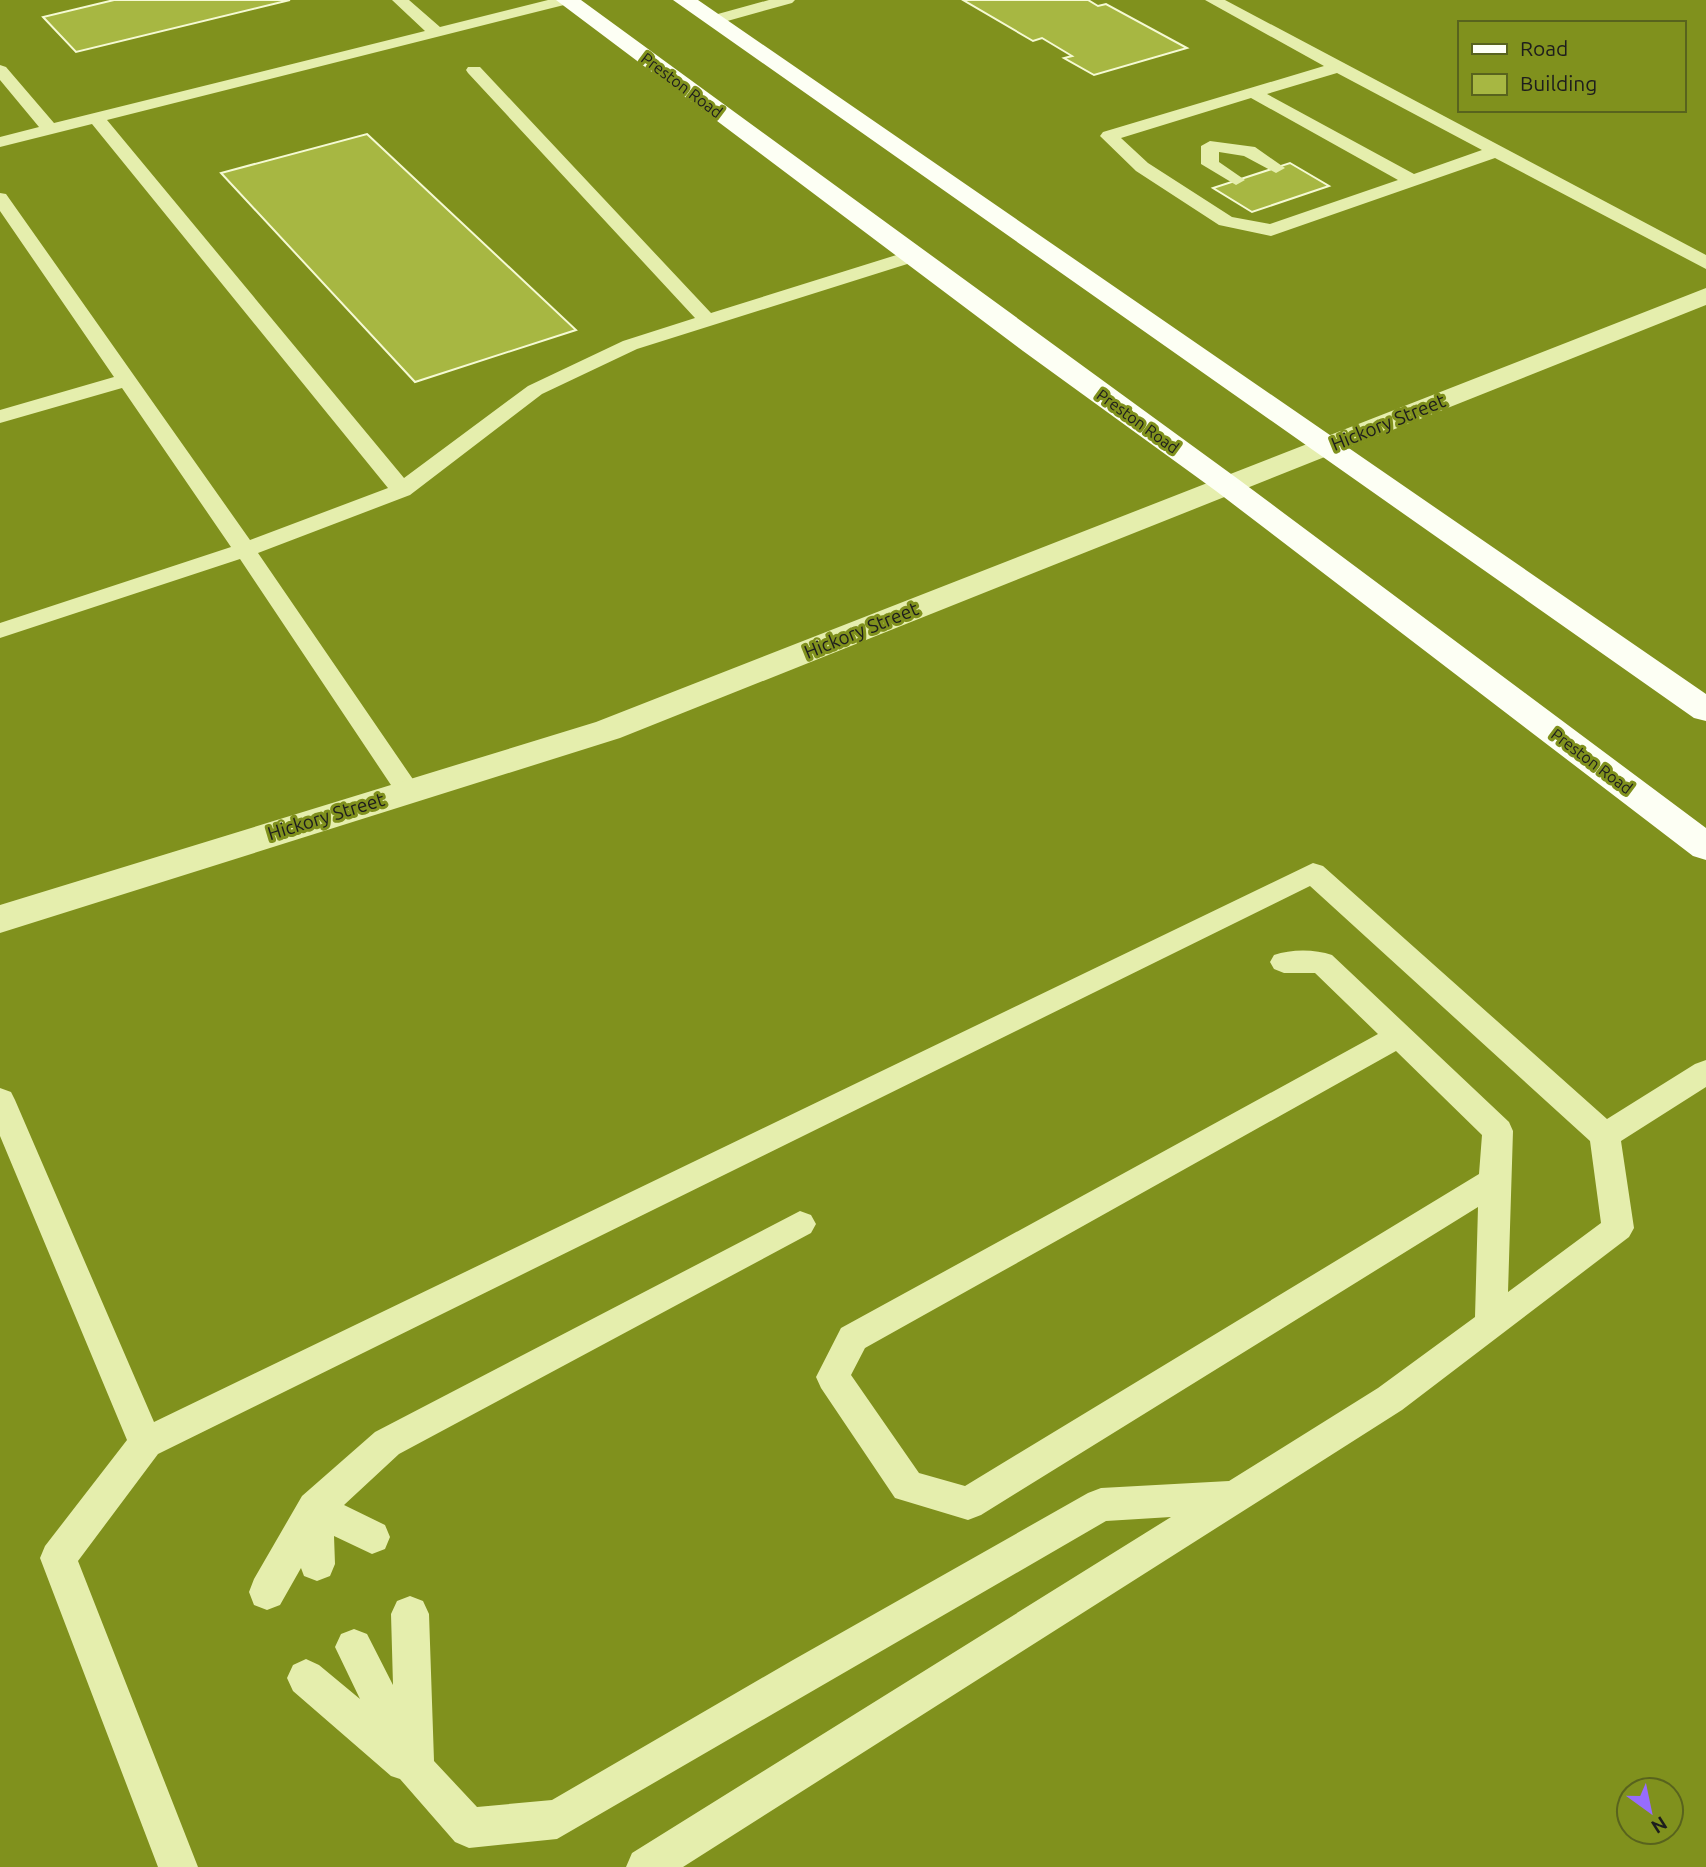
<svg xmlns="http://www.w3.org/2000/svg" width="1706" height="1867" font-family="Ubuntu,sans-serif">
<rect width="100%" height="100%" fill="#80911d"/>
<!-- building -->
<path fill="#a7b742" stroke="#f5fad3" stroke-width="2" d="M114 0H290L76 52 43 17Z
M963 0H1088L1098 6 1106 4 1187 48 1094 75 1064 58 1072 56 1042 38 1033 41Z
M367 134 576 330 415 382 221 173Z
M1290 163 1329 186 1252 212 1213 188Z"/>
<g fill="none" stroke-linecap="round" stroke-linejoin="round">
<!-- service -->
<path fill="#e5eead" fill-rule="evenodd" d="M392 0H409L440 27 548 0H575L572 3 107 120 404 478 528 386 623 341 695 318 468 73 466 70 468 67H480L711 313 906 252 913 250 922 256 920 260 637 349 542 394 410 495 258 553 421 791 417 797 408 800 399 797 240 559 0 638V623L231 547 122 388 0 423V410L114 377 0 211V193L6 194 250 540 388 488 92 124 0 147V137L39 127 0 80V65L6 67 54 123 425 31Z
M769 0H795L792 3 713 25 705 20 707 17Z
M1205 0H1225L1706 255V269L1495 158 1271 236 1219 225 1136 171 1100 136 1103 132 1324 66ZM1337 73 1482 150 1414 174 1267 94ZM1251 98 1398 180 1270 224 1232 217 1148 163 1121 138Z
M1210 141 1255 147 1285 168 1276 173 1244 156 1219 152V162L1245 180 1236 185 1201 164V146Z
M1313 863 1323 866 1607 1119 1695 1064 1706 1060V1087L1621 1141 1634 1228 1629 1237 1402 1410 683 1867H626L632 1853 1171 1517 1106 1521 557 1839 469 1848 455 1842 400 1779 391 1776 293 1691 287 1678 293 1665 306 1659 319 1665 360 1699 335 1647 341 1634 354 1629 367 1634 393 1685 391 1614 397 1601 410 1596 423 1601 429 1614 434 1761 477 1807 552 1800 793 1660 1088 1493 1101 1488 1229 1481 1378 1388 1475 1317 1478 1207 981 1515 968 1520 895 1498 821 1388 816 1377 841 1328 1378 1034 1315 973H1284L1274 969 1270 962 1274 955C1291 949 1315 949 1332 955L1509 1122 1513 1131 1508 1292 1601 1223 1590 1141 1310 886 158 1454 78 1561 198 1867H158L40 1558 45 1546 127 1440 0 1136V1088L11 1092 15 1100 154 1422ZM1396 1051 1482 1135 1479 1174 965 1486 919 1473 851 1375 865 1348Z
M800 1211 811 1215 816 1224 811 1233 399 1454 344 1505 385 1525 390 1537 385 1549 372 1554 334 1536 335 1564 330 1576 317 1581 304 1576 301 1568 280 1605 267 1610 254 1605 249 1592 254 1579 302 1496 375 1432Z"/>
<!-- tertiary -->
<path fill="#e5eead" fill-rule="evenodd" d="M1706 288V305L620 738 0 933V905L596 722Z"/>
<!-- primary -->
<path fill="#fdfff4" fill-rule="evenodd" d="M556 0H581L1238 479 1706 828V860L1693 856 1216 491 1023 351Z
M673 0H698L1706 694V721L1694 718Z"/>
</g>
<g text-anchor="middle" stroke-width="6" stroke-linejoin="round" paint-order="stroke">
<!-- far-street labels -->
<g font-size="16" fill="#1d1d1d" stroke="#80911d">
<text transform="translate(682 85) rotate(37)" y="6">Preston Road</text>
<text transform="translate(1138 421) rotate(36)" y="6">Preston Road</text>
<text transform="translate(1592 761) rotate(37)" y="6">Preston Road</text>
</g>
<!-- street labels -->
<g font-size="19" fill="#1d1d1d" stroke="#80911d">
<text transform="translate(1388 422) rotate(-22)" y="7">Hickory Street</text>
<text transform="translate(861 630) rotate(-22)" y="7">Hickory Street</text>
<text transform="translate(326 816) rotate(-17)" y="7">Hickory Street</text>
</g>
</g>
<!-- legend -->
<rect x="1458" y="21" width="228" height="91" fill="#80911d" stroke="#58631d" stroke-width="2"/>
<rect x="1472" y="44" width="35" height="10" fill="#fdfff4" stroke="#58631d" stroke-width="2"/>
<text x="1520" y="56" font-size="21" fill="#1d1d1d">Road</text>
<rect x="1472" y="74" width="35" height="21" fill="#a7b742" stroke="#58631d" stroke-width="2"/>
<text x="1520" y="91" font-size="21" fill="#1d1d1d">Building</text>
<!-- north arrow -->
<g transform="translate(1650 1811) rotate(147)"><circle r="33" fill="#80911d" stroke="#58631d" stroke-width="2"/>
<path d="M0-5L12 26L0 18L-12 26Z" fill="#976cfd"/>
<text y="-10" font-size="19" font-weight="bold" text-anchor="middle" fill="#1d1d1d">N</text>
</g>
</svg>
